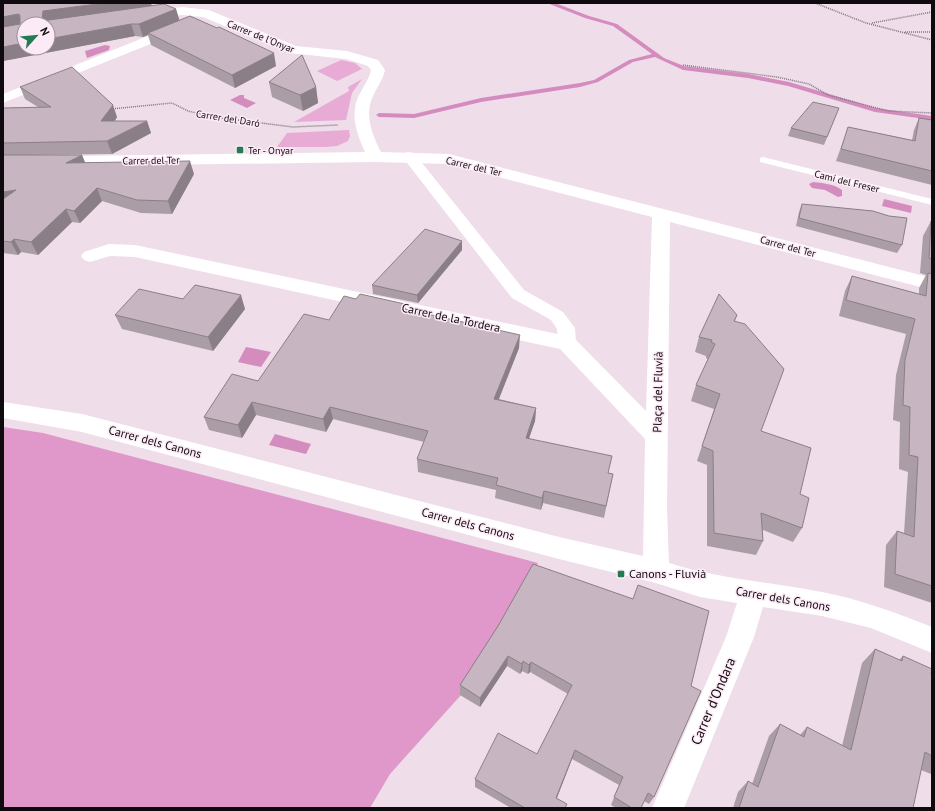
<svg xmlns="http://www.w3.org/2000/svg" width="935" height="811" font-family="'PT Sans',sans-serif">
<rect width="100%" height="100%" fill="#efdde9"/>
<!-- green -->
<path fill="#e8abd5" d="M341 60 355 63 362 69 337 81 317 71Z
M362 79 352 93 346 120 294 122 349 91 348 87Z
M349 130 350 136 348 141 337 146 325 147H277L287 133Z"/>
<!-- forest -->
<path fill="#e097ca" d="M3 427 43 433 538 563 497 637 461 695 390 774 370 808H3Z"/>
<!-- water -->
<path fill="#d48cbf" d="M105 45 110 46 109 50 87 58 85 51Z
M240 95H244V98L256 103 247 108 230 100Z
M813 182C823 183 834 184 842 190V196L838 197 825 190 812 188 809 184Z
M884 199 912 206 911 213 882 206Z
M246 347 271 352 261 367 238 362Z
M275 434 311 444 306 454 269 445Z"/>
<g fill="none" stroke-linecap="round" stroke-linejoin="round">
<!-- stream -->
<path fill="#d48cbf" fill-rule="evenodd" d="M547 3H555L589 16 617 24 664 58 684 66 748 74 789 82 876 108 932 116V120L875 112 788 86 748 78 683 70 655 57 633 62 598 82 580 87 481 102 414 118 379 117 376 115 379 113 414 114 481 98 580 83 594 80 629 60 652 54 613 26 585 18Z"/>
<!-- path -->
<path stroke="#81757d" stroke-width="1.5" stroke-dasharray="1 1" stroke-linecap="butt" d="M815 3 866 23 932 40
M872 23 932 12
M905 32H932
M683 65 777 77 809 84 828 95 888 111 932 113
M111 109 172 103 188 111 213 117 293 127 338 125"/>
<!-- service -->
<path fill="#fff" fill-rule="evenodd" d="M763 157 932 199V205L760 162V158Z"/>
<!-- pedestrian -->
<path fill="#fff" fill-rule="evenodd" d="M409 152 414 153 524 290 563 312 575 328 576 343 573 347 567 349 561 347 558 343 557 329 551 320 512 298 404 159 402 156 404 153Z"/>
<!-- minor -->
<path fill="#fff" fill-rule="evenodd" d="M182 7 209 10 296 46 347 51 378 60 385 70C383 80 377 87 373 96 364 115 372 134 381 152L449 154 932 278V290L670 222 667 509 669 563C719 579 770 582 822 592 860 599 896 613 932 627V653L871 628 822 616 763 607 754 637 684 808H652L726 637 737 603 700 597 656 583 559 559 82 432 3 418V402L82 414 559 537 643 556 645 439 560 349 135 257 110 256 90 262 84 260 81 256 84 252 109 244 135 245 567 336 574 338 646 411 652 217 449 164 375 162 3 167V157L365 152C357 134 350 116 358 97 362 89 367 82 370 74L371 70 368 66 346 59 289 53 203 17 182 15 148 19 142 15 148 11Z
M178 24 184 28 183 31 3 103V94Z"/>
</g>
<!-- wall -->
<path fill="#ab9da6" d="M3 3 152 6 176 9 179 20 276 66 235 88 151 45 148 35 143 37 135 36 3 61Z
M269 82 316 87 318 103 303 111 272 97Z
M20 87 117 117 115 121H147L151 133 112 154 28 155H82L85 163 194 174 172 214 141 213 102 201 80 223 72 222 38 255 21 252 18 255 3 253V108L38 107 25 99Z
M839 108 824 145 788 136 791 128Z
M919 118 932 120V185L836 161 844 139 848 127 912 140 914 130Z
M802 204 902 245 897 253 796 226 799 212Z
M931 221H932V603L884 587 886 545 897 531 904 533 908 472 899 469 900 422 893 420 896 375 906 334 839 316 845 291 852 276 919 294V288L926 275 920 273 923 236Z
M462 241V250L418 303 373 294 372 285Z
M183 299 245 309 213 351 122 329 115 315Z
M405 304V309L519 348 499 399 536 408 535 421 529 438 608 473 613 474 604 518 543 503 541 510 495 498 496 490 418 472 417 459 424 442 333 419 326 432 256 415 242 438 209 430 204 417 258 381 329 320Z
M737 315 735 321 761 431 800 494 802 528 793 542 763 530V541L756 555 707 546V465L697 461 714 409 691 401 696 385 708 359 706 358V356L695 352 699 337Z
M533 564 654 797 649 804 644 801 641 808H616L611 805 619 785 572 759 557 798 565 808H511L475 787V779L537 754 568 694 530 672 528 674 522 671 520 674 507 666 480 707 460 695V685L498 626Z
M875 649 899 660 903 656 932 675V774H931L921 770 913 808H733L738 792 748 781 752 784 769 736 780 724 800 735 807 727 842 746 862 663Z"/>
<!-- shaded-wall -->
<path fill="#8b7f87" d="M105 3H151L153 10 42 21 43 11Z
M176 9 180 22 148 33V35L143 37 139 24Z
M18 14 24 27 3 31V17Z
M131 24 135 36 3 61V47L24 43V48H48V39Z
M274 53 276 66 235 88 232 75Z
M316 87 318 103 303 111 300 95Z
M113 105 117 117 106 133 101 121Z
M147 121 151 133 112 154 107 141Z
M82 155 87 167 66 163Z
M190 161 194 174 172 214 168 201Z
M97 188 102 201 80 223 74 211Z
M16 190 3 206V192Z
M66 209 72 222 38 255 31 242Z
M14 239 21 252 18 255 11 242Z
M462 241V250L418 303 417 295Z
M241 295 245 309 213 351 208 337Z
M405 304 406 317 401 308Z
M520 335 519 348 494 411V399Z
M252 402 256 415 242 438 238 425Z
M330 407 333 419 326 432 323 419Z
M536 408 535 421 525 450 526 438Z
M544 491 543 503 541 510 542 498Z
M508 656 507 666 480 707V698Z
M523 661 522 671 520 674 522 664Z
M531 662 530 672 528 674 529 665Z
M575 750 572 759 554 805 556 798Z"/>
<!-- building -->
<path fill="#c7b6c1" stroke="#8b7f87" d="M3 3H105L43 11 42 21 164 4 176 9 139 24H131L48 39V24H24V43L3 47V27L20 24V15L18 14 3 17Z
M190 16 217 28 219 27 274 53 232 75 148 33Z
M302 55 316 87 300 95 269 82Z
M72 67 113 105 101 121H147L107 141 3 143V108L51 107 20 87Z
M813 102 839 108 827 137 791 128Z
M919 118 932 120V171L841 149 848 127 915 141Z
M3 155H82L66 163 190 161 168 201 137 200 97 188 74 211 66 209 31 242 14 239 11 242 3 241V199L16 190 3 192Z
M802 204 873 211 889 216 907 218 902 245 799 218Z
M931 221H932V259L929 258Z
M425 229 462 241 417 295 372 285Z
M928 273 932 274V586L895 574 897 531 914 537 918 457 909 455 910 407 903 405 905 360 915 319 846 300 852 276 926 296Z
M195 285 241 295 208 337 115 315 139 289 183 299Z
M360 294 405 304 401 308 520 335 494 399 536 408 526 438 612 456 608 473 613 474 606 506 544 491 542 498 496 485 498 478 417 459 428 431 330 407 323 419 252 402 238 425 204 417 232 374 258 381 304 314 329 320 344 296 356 299Z
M719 294 737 315 734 321 745 324 784 369 761 431 811 448 800 494 809 498 802 528 761 513 763 541 714 533 713 451 702 446 720 394 696 385 715 344 711 342 712 340 699 337Z
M533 564 633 599 638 585 709 611 691 686 701 691 654 797 648 793 641 808H632L614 797 623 777 575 750 556 798 567 804 565 808H525L475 779 498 733 537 754 572 685 531 662 529 665 523 661 522 664 508 656 480 698 460 685 498 626Z
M875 649 902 661 903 656 932 669 931 674 932 675V756L925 752 913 808H739L748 781 758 787 780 724 804 737 807 727 851 750Z"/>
<!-- markers -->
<g fill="#217c51" stroke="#fceaf6" stroke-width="1.5">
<rect x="236" y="146" width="8" height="8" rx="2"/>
<rect x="617" y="570" width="8" height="8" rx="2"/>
</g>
<g text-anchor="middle" stroke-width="3" stroke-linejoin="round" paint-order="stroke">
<!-- far-street labels -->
<g font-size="10" fill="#0f0a0e" stroke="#fceaf6">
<text transform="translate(261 36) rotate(22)" y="4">Carrer de l'Onyar</text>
<text transform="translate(228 118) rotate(9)" y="4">Carrer del Daró</text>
<text transform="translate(151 160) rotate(-1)" y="4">Carrer del Ter</text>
<text transform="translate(474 166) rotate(13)" y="4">Carrer del Ter</text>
<text transform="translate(847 181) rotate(14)" y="4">Camí del Freser</text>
<text transform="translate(788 246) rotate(15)" y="4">Carrer del Ter</text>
</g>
<!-- far-poi labels -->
<g font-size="10" fill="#0f0a0e" stroke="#fceaf6" text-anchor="start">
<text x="248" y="154">Ter - Onyar</text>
</g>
<!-- street labels -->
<g font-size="12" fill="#0f0a0e" stroke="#fceaf6">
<text transform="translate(451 318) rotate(12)" y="4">Carrer de la Tordera</text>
<text transform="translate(658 392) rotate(-89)" y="4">Plaça del Fluvià</text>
<text transform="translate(155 442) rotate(15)" y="4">Carrer dels Canons</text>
<text transform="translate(468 524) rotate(15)" y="4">Carrer dels Canons</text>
<text transform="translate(783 599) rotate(10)" y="4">Carrer dels Canons</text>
</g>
<!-- poi labels -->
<g font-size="12" fill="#0f0a0e" stroke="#fceaf6" text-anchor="start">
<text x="629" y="578">Canons - Fluvià</text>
</g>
<!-- near-street labels -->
<g font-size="14" fill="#0f0a0e" stroke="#fceaf6">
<text transform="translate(713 701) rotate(-67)" y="5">Carrer d'Ondara</text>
</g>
</g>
<!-- border -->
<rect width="935" height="811" fill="none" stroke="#0f0a0e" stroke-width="8"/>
<!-- north arrow -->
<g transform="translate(36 36) rotate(63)"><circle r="19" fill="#fceaf6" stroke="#9d9099"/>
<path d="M0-3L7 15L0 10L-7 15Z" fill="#217c51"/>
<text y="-6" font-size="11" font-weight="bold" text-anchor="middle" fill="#0f0a0e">N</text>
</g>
</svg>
